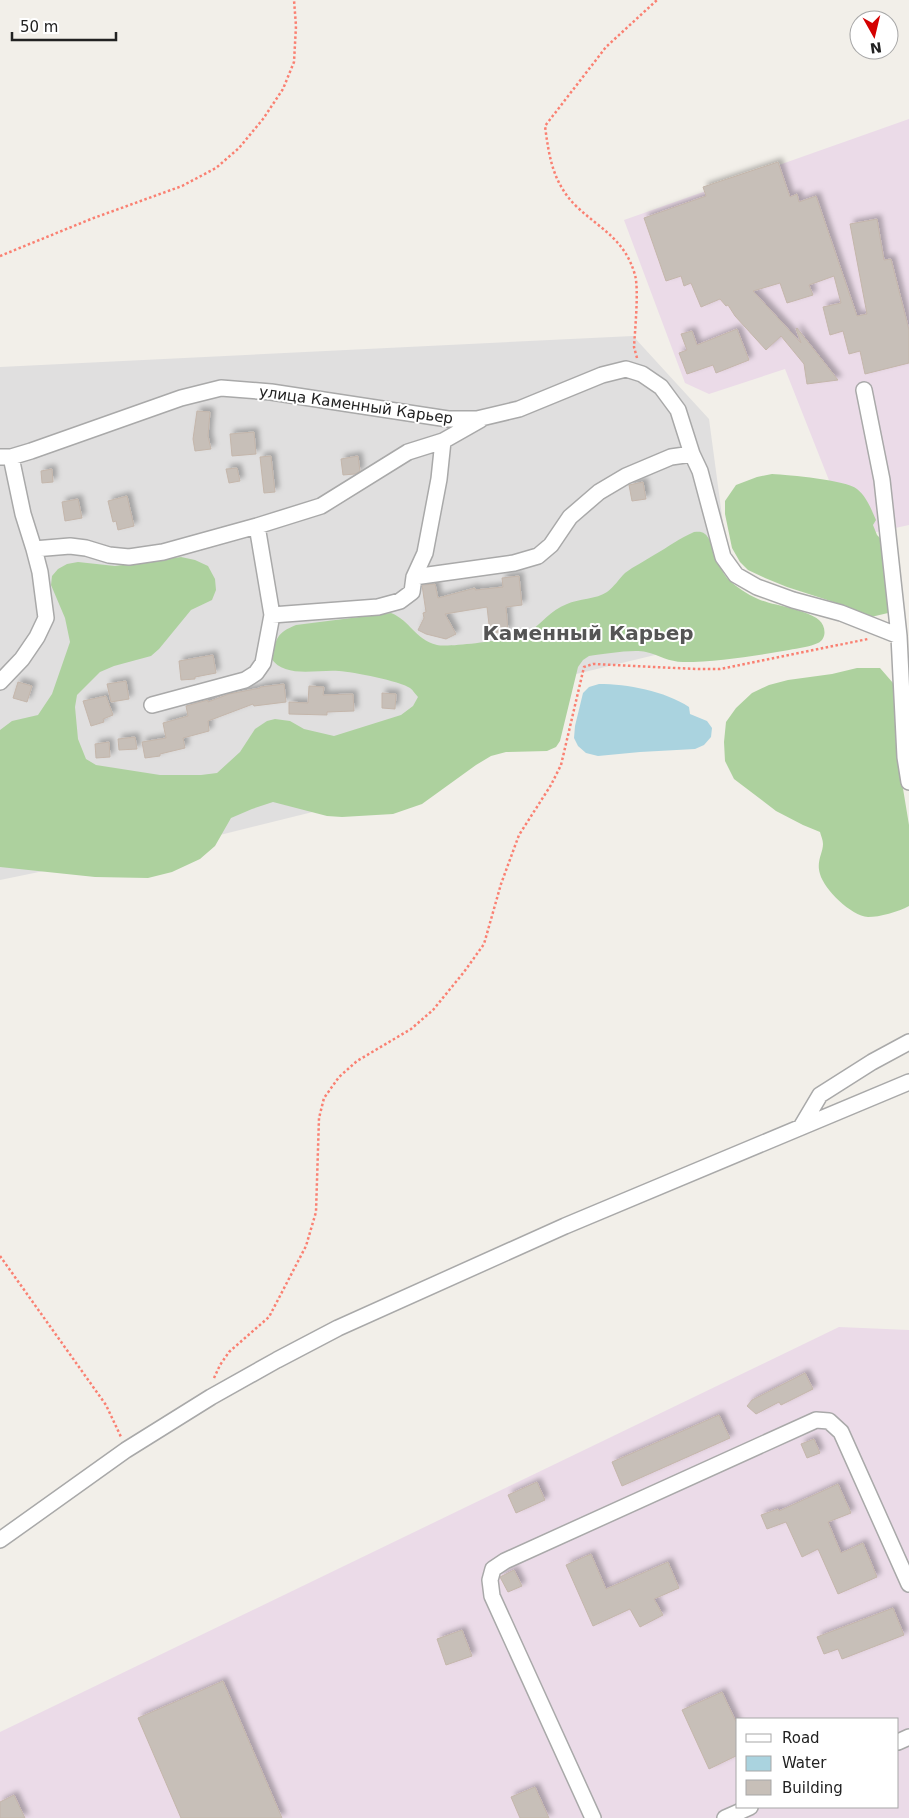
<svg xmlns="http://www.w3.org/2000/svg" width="909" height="1818" font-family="'DejaVu Sans',sans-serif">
<defs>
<filter id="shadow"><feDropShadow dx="4" dy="-4" stdDeviation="2.5" flood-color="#0004"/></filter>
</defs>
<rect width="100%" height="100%" fill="#f2efe9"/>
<!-- residential -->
<path fill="#e0dfdf" d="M633 336 709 419 738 635 572 675 434 782 224 834 0 880V367Z"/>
<!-- industrial -->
<path fill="#ebdbe8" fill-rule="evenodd" d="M909 119V525L872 533 834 493 785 369 709 394 685 383 624 220Z
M839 1327 909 1330V1818H0V1732ZM738 1719H898V1807H738Z"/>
<!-- forest -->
<path fill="#add19e" d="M772 474C789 475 846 480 857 489 867 497 871 509 876 520L873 525 877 535 881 539 891 607 888 613 871 617 846 606 787 587 765 578 748 570 740 562 732 548 725 514V501L736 485 757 477Z
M694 532C698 532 701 531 705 534 713 540 718 567 727 578 736 587 747 594 758 599 774 606 806 609 819 620 826 626 827 639 818 643 810 647 798 648 789 650 754 656 718 662 683 662 669 662 659 655 646 652 633 649 604 654 589 656L583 660 578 667 560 741 556 747 547 751 506 752 491 756 476 765 422 804 393 814 342 817 327 816 273 802 252 809 231 818 215 846 200 859 172 872 148 878 95 877 0 867V730L12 721 38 715 52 694 70 642 65 618 51 585 52 576 58 569 67 564 78 562 115 566 181 557 195 560 208 566 215 579 216 590 212 600 191 610 159 649 151 656 114 666 100 672 77 695 75 707 78 739 86 759 96 765 160 775H201L217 773 240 752 255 729 267 721 275 719 290 721 304 729 334 736 401 715 413 706 418 697C415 694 413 690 410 688 400 681 353 672 339 671 318 669 284 679 271 658 277 638 276 633 296 625L391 613C411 621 414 639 437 645 449 648 516 639 527 633 541 625 550 610 567 604 578 599 597 599 607 592 614 587 619 579 625 573 634 566 645 561 654 555 668 547 680 538 694 532Z
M857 668H880L893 683 895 696 896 746 909 825V906C898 912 880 917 868 917 851 916 824 889 820 874 816 861 823 853 823 844 823 840 821 836 820 832L803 825 776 811 734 779 725 761 724 742 726 722 736 708 752 693 769 685 788 680 832 674Z"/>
<!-- water -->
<path fill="#aad3df" d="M599 684C627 684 665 691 689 707L690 714 707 721 712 728 711 737 704 745 695 749 640 752 598 756 586 753 578 746 574 738 575 726 583 693 589 687Z"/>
<!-- building -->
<path fill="#c7bfb8" stroke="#c4b6ab" filter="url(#shadow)" d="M778 162 790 197 797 194 799 202 816 196 857 316 867 314 850 224 877 219 884 260 891 259 909 330V363L865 374 860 351 849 354 843 331 830 335 823 307 841 303 834 276 809 285 813 295 787 303 780 283 753 291 801 343 796 329 797 328 838 380 807 384 804 364 781 336 766 350 735 316 728 305 726 306 720 299 701 307 691 283 684 286 681 276 666 281 644 218 706 196 703 187Z
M737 329 749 360 716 373 713 365 687 374 679 353 687 350 681 334 692 331 697 345Z
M197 411 210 412 208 436 211 449 195 451 193 439Z
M254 432 256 454 232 456 230 434Z
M271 456 275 492 264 493 260 457Z
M358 456 360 471 355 474 343 475 341 459Z
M237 468 240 481 229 483 226 469Z
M52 469 53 482 42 483 41 471Z
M643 482 646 499 632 501 629 485Z
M127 496 134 526 118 530 116 521 113 522 108 501Z
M78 499 82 518 65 521 62 502Z
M519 576 522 605 506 607 508 631 490 633 487 607 445 614 456 634 446 639 426 634 418 630 424 618 423 613 426 612 422 585 435 584 438 598 475 588V590L503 587 502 578Z
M213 655 216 673 195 677V679L181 680 179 661Z
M126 681 129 699 111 702 107 684Z
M18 682 32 686 27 702 13 698Z
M284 684 286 702 254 706 253 704 208 721 209 731 183 738 185 748 160 754V756L145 758 142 742 166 738 163 723 188 716 186 706 208 700V702L229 694 260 688V687Z
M309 686 324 687 323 695 353 694 354 711 327 712V715L289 714V702L308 703Z
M382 693 396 694 395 709 382 708Z
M106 696 113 715 103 719 104 722 91 726 83 701Z
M135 737 137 749 119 750 118 739Z
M109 742 110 757 96 758 95 744Z
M805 1373 813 1389 781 1405 779 1402 756 1414 747 1406 752 1400Z
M719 1415 730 1438 622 1486 612 1462Z
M814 1439 820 1453 807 1458 801 1444Z
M537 1482 545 1500 516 1513 508 1495Z
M838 1484 851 1513 828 1522 841 1553 863 1543 877 1577 838 1594 818 1549 802 1557 786 1522 767 1529 761 1515 778 1509 779 1511Z
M591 1554 606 1589 668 1562 679 1588 654 1599 663 1615 640 1627 630 1609 593 1626 566 1565Z
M514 1570 522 1586 508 1592 500 1577Z
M893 1608 904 1635 842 1659 838 1649 824 1654 817 1637Z
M462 1630 472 1656 446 1665 437 1639Z
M223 1681 282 1818H181L138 1718Z
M722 1692 738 1726V1755L709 1769 682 1710Z
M535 1787 549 1818H520L511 1797Z
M14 1795 25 1818H0V1802Z"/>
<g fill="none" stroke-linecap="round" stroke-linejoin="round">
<!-- minor casing -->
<g stroke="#a9a9a9" stroke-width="18">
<path id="minor" d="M864 390 882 480 899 636 905 757 909 782
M0 457H11L31 451 181 398 221 388 271 392 448 419H477L519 409 602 375 626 369 642 374 661 387 678 410 692 454 700 471 723 557 736 575 757 587 793 600 841 613 899 636
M11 457 23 514 34 549 70 546 86 548 109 555 129 557 163 552 257 526 321 506 408 452 443 441 480 420
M414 577 514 563 538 556 551 545 570 517 599 492 626 476 671 457 692 454
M272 615 378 607 400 601 412 592 414 577 425 553 439 479 443 441
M0 682 22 659 37 637 46 618 40 572 34 549
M152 705 245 680 256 673 263 663 272 615 257 526
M801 1127 820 1095 872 1062 909 1042
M0 1540 126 1450 211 1397 277 1360 338 1328 565 1226 909 1082
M898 1742 909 1737
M593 1818 492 1596 490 1580 493 1569 505 1561 816 1420 829 1421 841 1432 909 1584
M725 1818 750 1807"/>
</g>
<!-- path -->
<path stroke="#fa8072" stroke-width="2.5" stroke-dasharray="2.5 2.5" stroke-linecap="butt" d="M0 256 91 219 182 186 216 168 239 148 263 119 283 89 294 62 296 26 294 0
M637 358 634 347C635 330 639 289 635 275 625 239 600 229 576 206 553 183 549 157 545 126L606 47 657 0
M0 1256 106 1405 121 1437
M214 1378 220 1365 229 1352 269 1317 306 1246 316 1212 319 1118 324 1098 339 1077 357 1061 411 1029 433 1010 464 972 484 944 501 884 519 835 551 785 561 765 584 667 593 664 696 669H720L868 639"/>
<!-- minor -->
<use href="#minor" stroke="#fff" stroke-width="15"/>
</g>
<g text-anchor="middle" stroke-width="4" stroke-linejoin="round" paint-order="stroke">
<!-- street labels -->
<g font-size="15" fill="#222" stroke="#fff">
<text transform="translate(356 405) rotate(8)" y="5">улица Каменный Карьер</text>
</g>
<!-- district labels -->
<g font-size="20" font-weight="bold" fill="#555" stroke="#fff">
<text x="588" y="640">Каменный Карьер</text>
</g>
</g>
<!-- legend -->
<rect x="736" y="1718" width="162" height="90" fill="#ffffff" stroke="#a7a7a7"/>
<rect x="746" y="1734" width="25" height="8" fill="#ffffff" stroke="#a7a7a7"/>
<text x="782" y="1743" font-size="15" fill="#222222">Road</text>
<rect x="746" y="1756" width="25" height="15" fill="#aad3df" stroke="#a7a7a7"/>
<text x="782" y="1768" font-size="15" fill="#222222">Water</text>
<rect x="746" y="1780" width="25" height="15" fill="#c7bfb8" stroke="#a7a7a7"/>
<text x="782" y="1793" font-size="15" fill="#222222">Building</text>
<!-- north arrow -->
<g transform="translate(874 35) rotate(172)"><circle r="24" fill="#ffffff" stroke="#a7a7a7"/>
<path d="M0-4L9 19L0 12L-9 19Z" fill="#d40000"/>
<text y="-8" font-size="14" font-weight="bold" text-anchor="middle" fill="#222222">N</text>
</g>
<!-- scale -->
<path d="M12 32v8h104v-8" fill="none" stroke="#222222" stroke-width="2.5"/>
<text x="20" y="32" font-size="15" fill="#222222" stroke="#ffffff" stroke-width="4" paint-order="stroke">50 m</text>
</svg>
